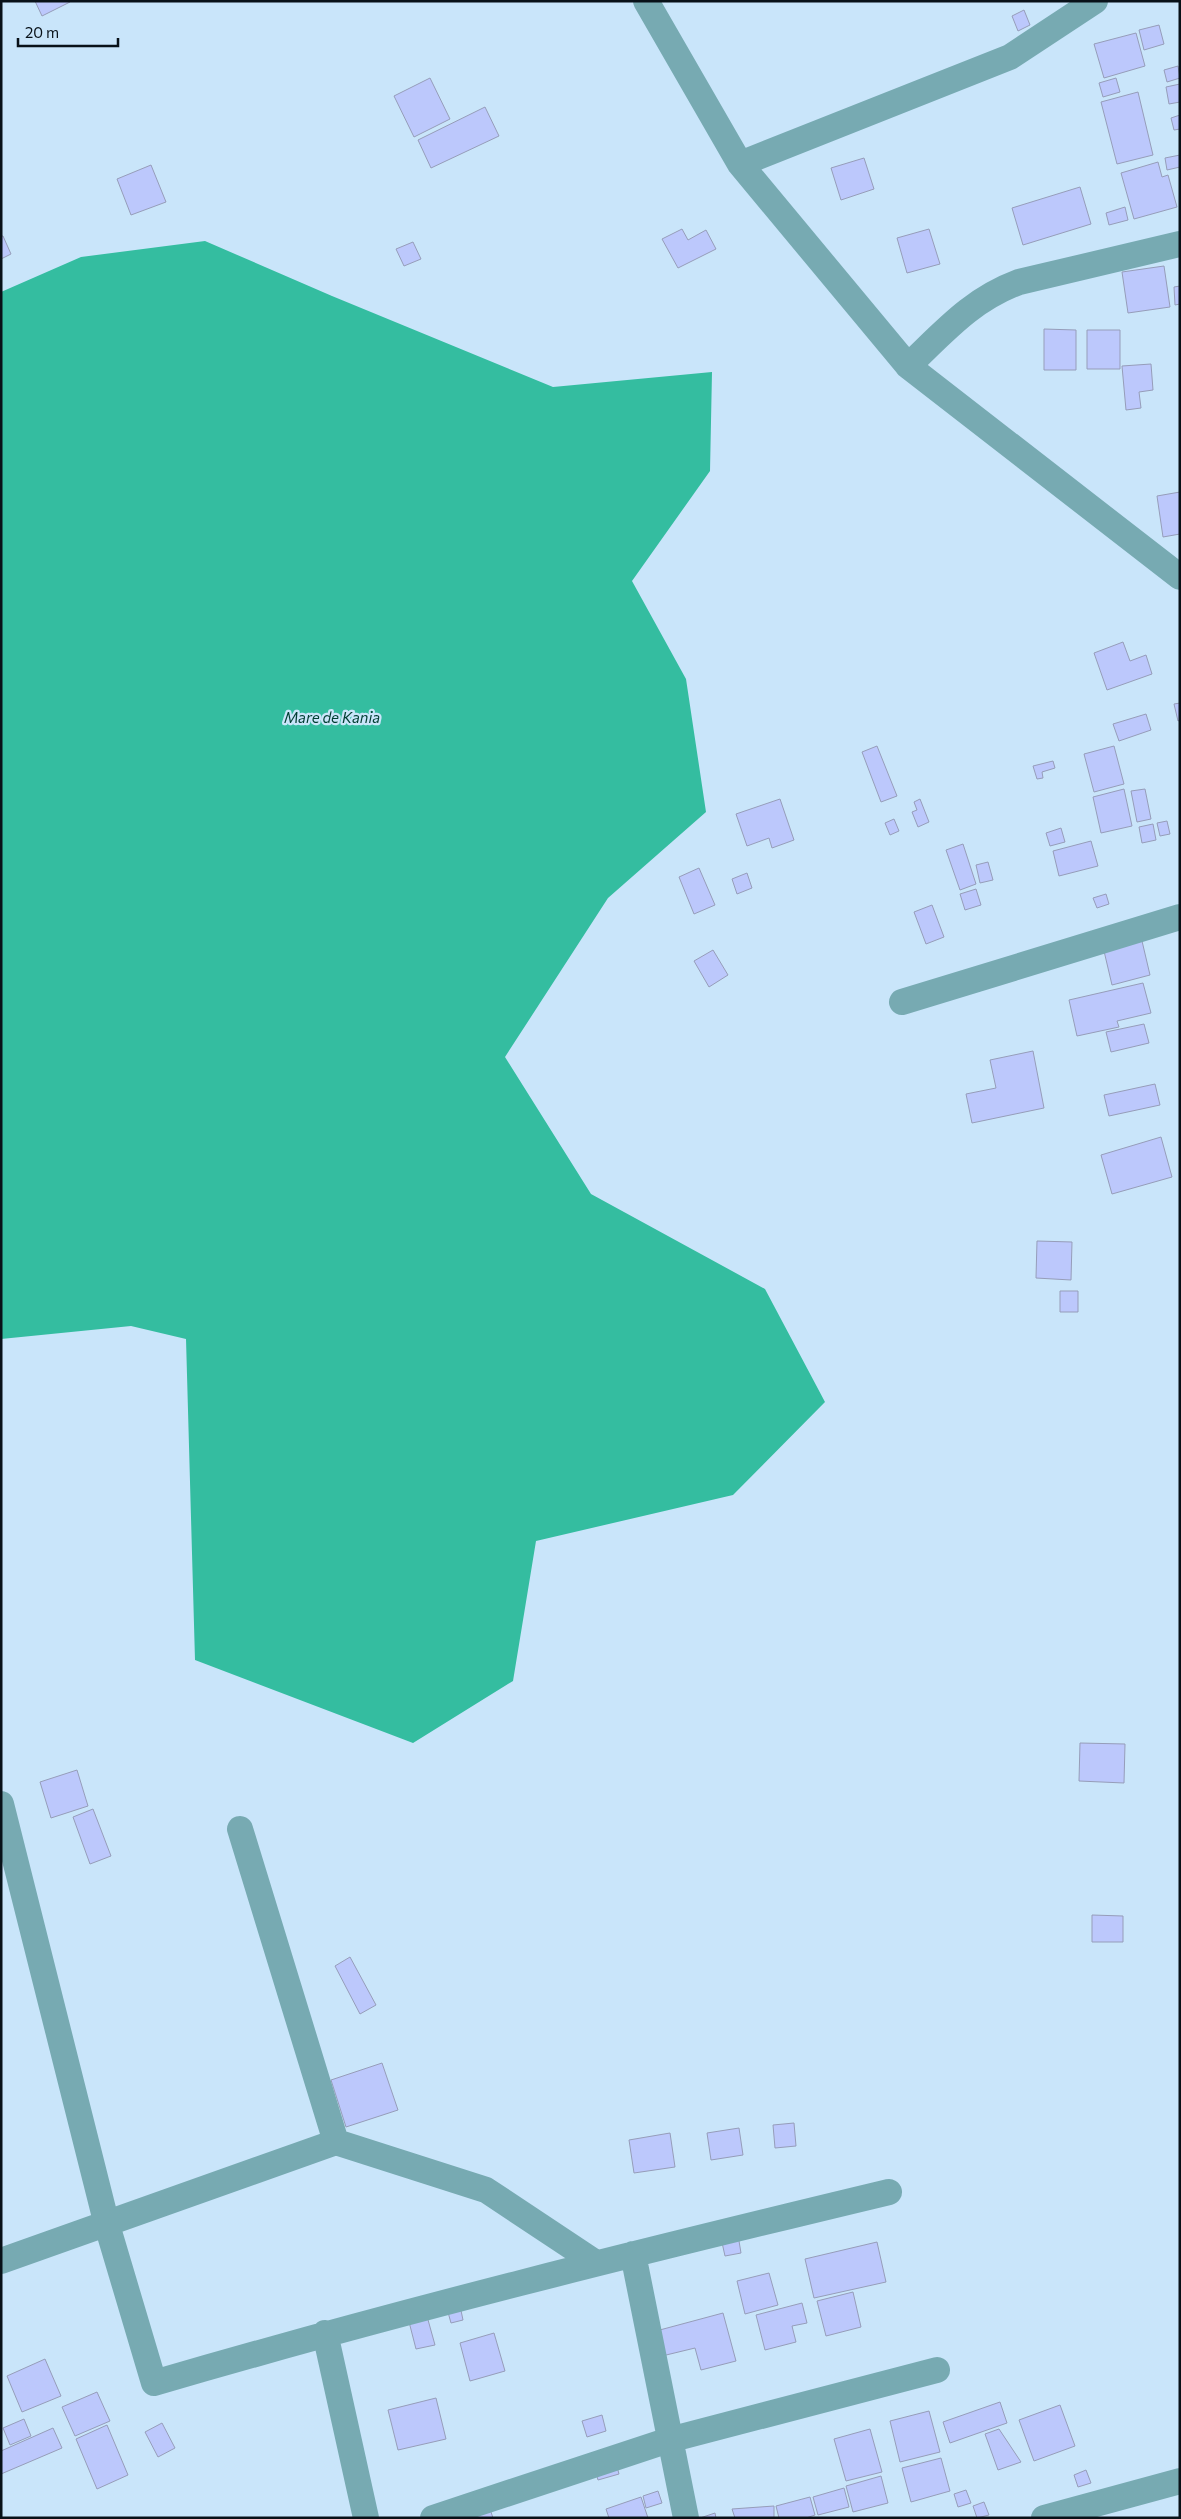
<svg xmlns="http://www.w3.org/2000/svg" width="1181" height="2519" font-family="Commissioner,sans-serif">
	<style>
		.water { fill: #34bda0 }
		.building { fill: #bcc8fc; stroke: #969db9 }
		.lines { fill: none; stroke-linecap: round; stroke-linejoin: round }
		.street { stroke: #77aab2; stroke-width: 26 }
		.labels { text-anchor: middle; stroke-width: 4.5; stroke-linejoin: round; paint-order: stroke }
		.water-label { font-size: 15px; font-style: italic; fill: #013e32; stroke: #c9e5fa }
	</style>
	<rect width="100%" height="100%" fill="#c9e5fa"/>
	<path class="water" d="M 205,241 L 332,296 L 553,387 L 712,372 L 710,471 L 632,581 L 686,679 L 706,812 L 608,898 L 505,1057 L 591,1194 L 765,1289 L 825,1402 L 733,1495 L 536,1541 L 513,1681 L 413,1743 L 195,1660 L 186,1339 L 131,1326 L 1,1339 L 1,292 L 81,257 Z"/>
	<path class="building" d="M 35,1 L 69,1 L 70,2 L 42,16 Z
		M 1024,10 L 1030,25 L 1018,31 L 1012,16 Z
		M 1159,25 L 1164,44 L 1144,50 L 1139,30 Z
		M 1136,33 L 1145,66 L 1104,78 L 1094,44 Z
		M 1178,66 L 1180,78 L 1167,82 L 1164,70 Z
		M 430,78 L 450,119 L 414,137 L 394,96 Z
		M 1116,78 L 1120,92 L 1103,97 L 1099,83 Z
		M 1180,84 L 1180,102 L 1169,104 L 1166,87 Z
		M 1138,92 L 1153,155 L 1117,164 L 1101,102 Z
		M 485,107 L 499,136 L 431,168 L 418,140 Z
		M 1180,115 L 1180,129 L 1174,130 L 1171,118 Z
		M 1180,155 L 1180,167 L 1167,170 L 1165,158 Z
		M 864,158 L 874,189 L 841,200 L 831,168 Z
		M 1158,162 L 1162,177 L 1168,175 L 1177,207 L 1134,219 L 1121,173 Z
		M 151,165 L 166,202 L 131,215 L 117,179 Z
		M 1080,187 L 1091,224 L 1023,245 L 1012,208 Z
		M 1125,207 L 1128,220 L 1109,225 L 1106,213 Z
		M 682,229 L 688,240 L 706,230 L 716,249 L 678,268 L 662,239 Z
		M 929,229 L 940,264 L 907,273 L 897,238 Z
		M 1,236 L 3,236 L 11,254 L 1,259 Z
		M 413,242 L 421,259 L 404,266 L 396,249 Z
		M 1164,266 L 1170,307 L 1128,313 L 1122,272 Z
		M 1180,286 L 1180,304 L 1175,305 L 1174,287 Z
		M 1044,329 L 1076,330 L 1076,370 L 1044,370 Z
		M 1087,330 L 1120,330 L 1120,369 L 1087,369 Z
		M 1151,364 L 1153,390 L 1139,392 L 1141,408 L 1126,410 L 1122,366 Z
		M 1180,492 L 1180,534 L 1163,537 L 1157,496 Z
		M 1123,642 L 1130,661 L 1146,655 L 1152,674 L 1107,690 L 1094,653 Z
		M 1180,703 L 1180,720 L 1178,721 L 1174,704 Z
		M 1146,714 L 1151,730 L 1119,741 L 1113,724 Z
		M 877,746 L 897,796 L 881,802 L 862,752 Z
		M 1114,746 L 1124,784 L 1094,792 L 1084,754 Z
		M 1053,761 L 1055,768 L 1042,772 L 1043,778 L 1037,779 L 1033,766 Z
		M 1124,789 L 1132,826 L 1101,833 L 1093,797 Z
		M 1145,789 L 1151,819 L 1137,822 L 1131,791 Z
		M 780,799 L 794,840 L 772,848 L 769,838 L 747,846 L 736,814 Z
		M 920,799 L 929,822 L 918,827 L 912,812 L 917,810 L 914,802 Z
		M 894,819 L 899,831 L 890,835 L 885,823 Z
		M 1167,821 L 1170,834 L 1160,836 L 1157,823 Z
		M 1153,824 L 1156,840 L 1142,843 L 1139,827 Z
		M 1061,828 L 1065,842 L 1050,846 L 1046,833 Z
		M 1091,841 L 1098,866 L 1059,876 L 1053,851 Z
		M 963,844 L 976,884 L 960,890 L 946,850 Z
		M 988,862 L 993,880 L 980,883 L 976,865 Z
		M 699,868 L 715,905 L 694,914 L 679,877 Z
		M 747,873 L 752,888 L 737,894 L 732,879 Z
		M 976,889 L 981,905 L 965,910 L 960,894 Z
		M 1106,894 L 1109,904 L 1097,908 L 1093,898 Z
		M 932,905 L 944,937 L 926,944 L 914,912 Z
		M 1142,941 L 1150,975 L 1112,985 L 1104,951 Z
		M 713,950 L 728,975 L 709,987 L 694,961 Z
		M 1143,983 L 1151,1013 L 1117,1021 L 1119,1027 L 1077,1036 L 1069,1000 Z
		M 1144,1024 L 1149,1043 L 1111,1052 L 1106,1032 Z
		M 1033,1051 L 1044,1108 L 972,1123 L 966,1094 L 996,1088 L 990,1060 Z
		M 1155,1084 L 1160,1105 L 1109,1116 L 1104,1095 Z
		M 1161,1137 L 1172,1177 L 1112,1194 L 1101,1155 Z
		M 1037,1241 L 1072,1242 L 1071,1280 L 1036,1278 Z
		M 1060,1291 L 1078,1291 L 1078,1312 L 1060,1312 Z
		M 1080,1743 L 1125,1744 L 1124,1783 L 1079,1781 Z
		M 77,1770 L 88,1806 L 51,1818 L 40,1782 Z
		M 93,1809 L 111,1856 L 90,1864 L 73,1817 Z
		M 1092,1915 L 1123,1916 L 1123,1942 L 1092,1942 Z
		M 350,1957 L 376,2005 L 360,2014 L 335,1966 Z
		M 382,2063 L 398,2110 L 346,2127 L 331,2080 Z
		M 794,2123 L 796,2146 L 775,2148 L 773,2125 Z
		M 739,2128 L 743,2155 L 711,2160 L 707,2133 Z
		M 670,2133 L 675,2167 L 634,2173 L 629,2140 Z
		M 738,2235 L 741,2253 L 725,2256 L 721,2238 Z
		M 877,2242 L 886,2282 L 814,2298 L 805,2259 Z
		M 769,2273 L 778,2305 L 745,2314 L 737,2281 Z
		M 853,2292 L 861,2327 L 826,2336 L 817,2301 Z
		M 459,2301 L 463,2320 L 451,2323 L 446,2305 Z
		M 802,2303 L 807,2323 L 792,2326 L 796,2342 L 765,2350 L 756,2315 Z
		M 425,2309 L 435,2345 L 416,2349 L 407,2314 Z
		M 723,2313 L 736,2361 L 701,2370 L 695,2348 L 662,2356 L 656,2331 Z
		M 494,2333 L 505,2371 L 470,2381 L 460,2343 Z
		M 45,2359 L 61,2396 L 22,2412 L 7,2376 Z
		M 97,2392 L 110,2421 L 75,2436 L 62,2407 Z
		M 436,2398 L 446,2439 L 398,2450 L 388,2410 Z
		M 1000,2402 L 1007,2423 L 950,2443 L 943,2422 Z
		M 1060,2405 L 1075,2446 L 1034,2461 L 1019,2420 Z
		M 929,2411 L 940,2452 L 900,2462 L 890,2421 Z
		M 602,2415 L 606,2431 L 587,2437 L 582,2421 Z
		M 24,2419 L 31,2436 L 10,2445 L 3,2428 Z
		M 162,2423 L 175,2448 L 158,2457 L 145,2432 Z
		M 107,2425 L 128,2475 L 97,2489 L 76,2439 Z
		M 53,2428 L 62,2448 L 1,2474 L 1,2451 Z
		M 870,2429 L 882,2472 L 846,2481 L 834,2439 Z
		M 999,2429 L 1021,2462 L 998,2470 L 985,2434 Z
		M 614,2456 L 619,2474 L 598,2480 L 593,2463 Z
		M 941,2458 L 950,2491 L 911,2502 L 902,2468 Z
		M 1086,2470 L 1091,2483 L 1078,2487 L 1074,2475 Z
		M 881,2476 L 888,2503 L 853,2512 L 846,2486 Z
		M 844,2488 L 849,2507 L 818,2515 L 813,2497 Z
		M 966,2490 L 971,2503 L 958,2507 L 954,2494 Z
		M 658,2491 L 662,2503 L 646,2508 L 643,2496 Z
		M 641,2497 L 648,2518 L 609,2518 L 606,2509 Z
		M 810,2497 L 815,2515 L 806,2518 L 779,2518 L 776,2506 Z
		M 984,2502 L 989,2515 L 977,2518 L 973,2506 Z
		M 774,2506 L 774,2518 L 735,2518 L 732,2509 Z
		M 490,2509 L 493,2518 L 472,2518 Z
		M 715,2513 L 716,2518 L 700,2518 Z"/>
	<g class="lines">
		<path class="street" d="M 646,1 L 740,164 L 908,366 C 945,331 971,300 1019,282 L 1180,244
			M 740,164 L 1010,57 L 1095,1
			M 908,366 L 1180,577
			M 902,1002 L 1180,917
			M 1,1804 L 107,2225 L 154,2383 C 397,2312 643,2251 889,2192
			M 240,1829 L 336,2142 L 486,2190 L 596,2263
			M 633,2254 L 686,2518
			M 1,2261 L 336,2142
			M 325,2333 L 366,2518
			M 433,2518 L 669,2440 L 937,2370
			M 1044,2518 L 1180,2481"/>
	</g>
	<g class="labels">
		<g class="water-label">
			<text x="332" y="723">Mare de Kania</text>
		</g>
	</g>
	<rect width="1181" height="2519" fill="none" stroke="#081118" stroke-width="5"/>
	<path d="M18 38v8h100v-8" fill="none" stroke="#081118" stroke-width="2.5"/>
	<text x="25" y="38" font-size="15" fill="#081118" stroke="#c9e5fa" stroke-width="4" paint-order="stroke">20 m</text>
</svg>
